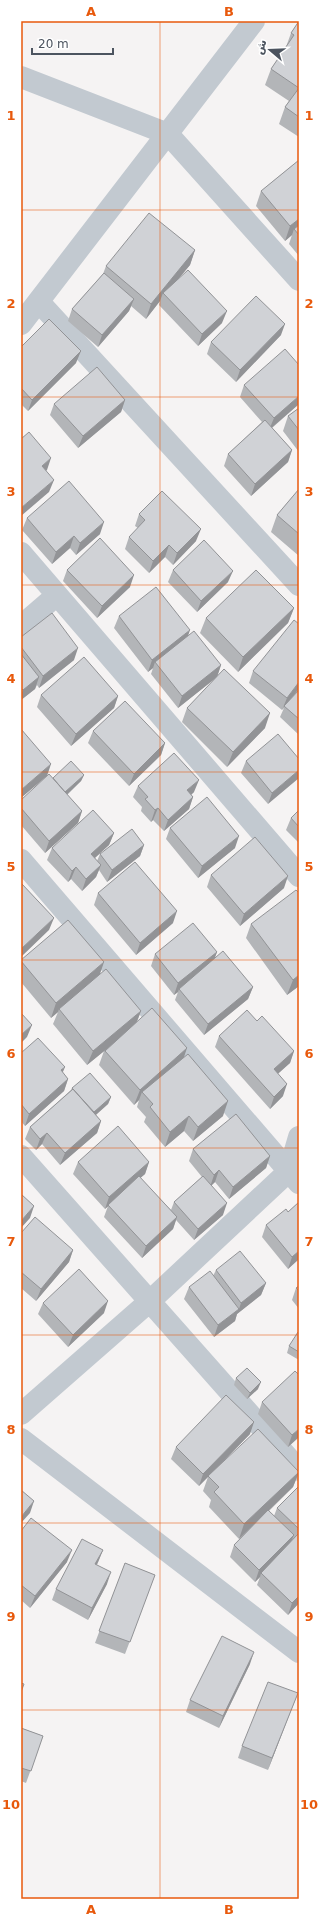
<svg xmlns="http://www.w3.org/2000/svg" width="320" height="1920" font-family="'DejaVu Sans','Noto Sans Arabic',sans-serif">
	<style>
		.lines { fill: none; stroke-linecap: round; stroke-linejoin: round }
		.street { stroke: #c2c9d0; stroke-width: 22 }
		.wall { fill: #b3b5b8 }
		.shaded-wall { fill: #929396 }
		.building { fill: #d0d2d6; stroke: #929396 }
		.grid { fill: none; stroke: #e8590c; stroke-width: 1; stroke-opacity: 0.55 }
		.neatline { fill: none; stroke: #e8590c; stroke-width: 1.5 }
		.grid-label { font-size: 13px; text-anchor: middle; font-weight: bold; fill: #e8590c }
	</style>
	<rect width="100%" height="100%" fill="#f5f3f3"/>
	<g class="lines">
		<path class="street" d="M 21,77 L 168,134 L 299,280
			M 39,302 L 299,585
			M 21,324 L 254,21
			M 21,553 L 299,876
			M 21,626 L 57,595
			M 21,860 L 299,1183
			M 21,1156 L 299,1470
			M 21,1414 L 150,1301 L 289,1171 L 299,1137
			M 21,1439 L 299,1652"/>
	</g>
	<path class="wall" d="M 299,21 L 299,137 L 279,124 L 285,107 L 289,101 L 265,85 L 271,69 L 286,47 L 291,33 Z
		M 299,160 L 299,256 L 289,244 L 292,235 L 285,241 L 256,206 L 261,191 Z
		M 195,250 L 190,265 L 179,278 L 222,323 L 198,346 L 159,305 L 160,301 L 146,319 L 131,306 L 129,311 L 98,347 L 68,321 L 72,309 L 103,274 L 106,266 Z
		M 281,335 L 236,382 L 207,354 L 211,342 Z
		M 21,347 L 76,363 L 28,411 L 21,404 Z
		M 244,385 L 299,404 L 272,428 L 292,450 L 288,462 L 251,496 L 224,466 L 228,454 L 262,422 L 240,397 Z
		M 125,400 L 121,412 L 78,448 L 50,415 L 54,404 Z
		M 299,408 L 299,452 L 283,431 L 288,416 Z
		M 299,489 L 299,556 L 271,532 L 277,515 Z
		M 139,514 L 196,541 L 173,565 L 165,557 L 149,573 L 125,549 L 129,537 L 138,528 L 135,526 Z
		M 27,518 L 100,534 L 76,555 L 70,548 L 52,564 L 22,530 Z
		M 67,570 L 130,587 L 97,618 L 63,581 Z
		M 173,570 L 228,582 L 197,612 L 168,582 Z
		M 294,608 L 288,623 L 238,672 L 200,633 L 206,618 Z
		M 119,616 L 188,636 L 221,665 L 217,677 L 178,708 L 151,674 L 153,668 L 148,672 L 114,628 Z
		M 21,637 L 74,660 L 39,688 L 37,685 L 35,689 L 21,700 Z
		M 253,671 L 294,695 L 299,690 L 299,735 L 280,717 L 284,708 L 282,710 L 249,683 Z
		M 41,695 L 118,696 L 114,708 L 71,746 L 37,707 Z
		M 187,708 L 265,728 L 227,767 L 182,722 Z
		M 93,731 L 165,743 L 161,755 L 129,786 L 88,743 Z
		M 299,759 L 268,804 L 241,773 L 246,761 Z
		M 84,775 L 81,781 L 67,795 L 82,811 L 78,823 L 45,853 L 21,825 L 21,800 L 53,778 Z
		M 138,786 L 194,792 L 191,795 L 193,797 L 189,809 L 164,831 L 153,820 L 151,822 L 141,811 L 142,807 L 133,797 Z
		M 299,810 L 299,843 L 286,830 L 291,818 Z
		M 170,828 L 235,848 L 198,878 L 166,839 Z
		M 114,833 L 109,845 L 95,858 L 97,861 L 100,854 L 144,845 L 140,856 L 107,882 L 99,870 L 96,877 L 82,891 L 71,879 L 68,882 L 47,860 L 52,848 Z
		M 211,875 L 284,888 L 240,926 L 207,887 Z
		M 98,893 L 173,923 L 136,955 L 94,905 Z
		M 299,893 L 299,986 L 287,995 L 246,938 L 251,924 Z
		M 217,952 L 214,959 L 253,987 L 248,999 L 204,1035 L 175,1000 L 178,992 L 174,995 L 151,966 L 155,954 Z
		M 21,960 L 99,975 L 141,1011 L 137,1022 L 184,1057 L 223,1116 L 193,1141 L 184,1131 L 165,1147 L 144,1122 L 146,1117 L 137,1107 L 139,1100 L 134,1105 L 99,1065 L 104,1051 L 87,1065 L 53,1024 L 58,1012 L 51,1018 L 21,982 Z
		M 257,1021 L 294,1051 L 290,1063 L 278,1073 L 283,1096 L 270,1109 L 215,1047 L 219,1036 Z
		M 21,1053 L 63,1073 L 68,1079 L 64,1091 L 25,1126 L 21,1121 Z
		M 72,1088 L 111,1097 L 108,1104 L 96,1115 L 101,1121 L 97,1133 L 60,1165 L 42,1144 L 36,1150 L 25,1139 L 30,1127 L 71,1090 Z
		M 193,1149 L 270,1156 L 266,1168 L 229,1199 L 215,1182 L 211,1185 L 223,1215 L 194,1240 L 176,1220 L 173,1229 L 142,1258 L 104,1217 L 108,1206 L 105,1209 L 73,1174 L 78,1162 L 149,1162 L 145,1174 L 140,1178 L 171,1210 L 174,1202 L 202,1177 L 189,1161 Z
		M 299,1202 L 299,1259 L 288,1269 L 262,1237 L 266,1225 L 288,1212 Z
		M 21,1233 L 73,1250 L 69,1262 L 36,1301 L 21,1288 Z
		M 216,1270 L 266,1283 L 261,1295 L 237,1314 L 235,1321 L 214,1337 L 184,1299 L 189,1287 L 213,1276 Z
		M 299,1286 L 299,1309 L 292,1300 L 296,1288 Z
		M 43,1303 L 104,1313 L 68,1347 L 38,1314 Z
		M 299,1332 L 299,1360 L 287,1353 L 289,1346 Z
		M 236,1378 L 258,1389 L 247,1399 L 234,1385 Z
		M 262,1402 L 299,1437 L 288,1447 L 258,1414 Z
		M 250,1434 L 212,1473 L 299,1472 L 293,1487 L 269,1511 L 274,1516 L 277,1508 L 299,1486 L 299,1603 L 288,1615 L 257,1585 L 260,1577 L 255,1582 L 230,1557 L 234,1545 L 255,1523 L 239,1539 L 209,1507 L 211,1500 L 203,1491 L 208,1477 L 199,1486 L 171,1459 L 176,1447 Z
		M 21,1531 L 67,1562 L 30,1608 L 21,1600 Z
		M 103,1550 L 97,1565 L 107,1584 L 88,1620 L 52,1600 L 56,1589 Z
		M 125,1563 L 155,1575 L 125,1654 L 95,1643 Z
		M 250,1664 L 219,1728 L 186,1712 L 190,1700 Z
		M 298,1693 L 268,1770 L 238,1758 L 242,1746 Z
		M 21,1728 L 43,1736 L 26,1783 L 21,1781 Z"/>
	<path class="shaded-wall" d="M 299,219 L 299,229 L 294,229 L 292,235 L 285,241 L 290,226 Z
		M 195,250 L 190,265 L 165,295 L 163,293 L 160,301 L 146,319 L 151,304 Z
		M 134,299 L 129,311 L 98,347 L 102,335 Z
		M 227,311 L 222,323 L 198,346 L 202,334 Z
		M 285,324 L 281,335 L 236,382 L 240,370 Z
		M 81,351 L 76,363 L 28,411 L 32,400 Z
		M 299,396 L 299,404 L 269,430 L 274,418 Z
		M 125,400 L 121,412 L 78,448 L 83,436 Z
		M 292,450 L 288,462 L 251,496 L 255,484 Z
		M 51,458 L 47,470 L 38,478 L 42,466 Z
		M 54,480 L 49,492 L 21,516 L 21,508 Z
		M 104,522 L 100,534 L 76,555 L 80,543 Z
		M 201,529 L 196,541 L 173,565 L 177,553 Z
		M 74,536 L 70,548 L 52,564 L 56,552 Z
		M 169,545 L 165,557 L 149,573 L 153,561 Z
		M 233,571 L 228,582 L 197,612 L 201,601 Z
		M 134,575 L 130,587 L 97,618 L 102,606 Z
		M 294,608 L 288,623 L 238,672 L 243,657 Z
		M 190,630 L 186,642 L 155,662 L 153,668 L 148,672 L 152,660 Z
		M 78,648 L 74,660 L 39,688 L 43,676 Z
		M 221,665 L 217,677 L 178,708 L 182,696 Z
		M 39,677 L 35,689 L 21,700 L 21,695 L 23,690 Z
		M 299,682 L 299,689 L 285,706 L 284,706 L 282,710 L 287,698 Z
		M 118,696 L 114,708 L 71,746 L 76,734 Z
		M 270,713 L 265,728 L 227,767 L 233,752 Z
		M 165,743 L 161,755 L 129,786 L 134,774 Z
		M 51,764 L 47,776 L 21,798 L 21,790 Z
		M 299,770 L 299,778 L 268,804 L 272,793 Z
		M 84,775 L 81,781 L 60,801 L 63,794 Z
		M 199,780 L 194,792 L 183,802 L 187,790 Z
		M 193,797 L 189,809 L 164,831 L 168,820 Z
		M 158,808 L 153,820 L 151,822 L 155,810 Z
		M 82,811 L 78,823 L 45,853 L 49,841 Z
		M 114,833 L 109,845 L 86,866 L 91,854 Z
		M 239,836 L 235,848 L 198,878 L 202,866 Z
		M 144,845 L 140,856 L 107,882 L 112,870 Z
		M 101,865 L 96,877 L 82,891 L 86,879 Z
		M 76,867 L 71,879 L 68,882 L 72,871 Z
		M 288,876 L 284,888 L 240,926 L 244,914 Z
		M 177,911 L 173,923 L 136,955 L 140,943 Z
		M 54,918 L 49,930 L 21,957 L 21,949 Z
		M 217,952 L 213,963 L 179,989 L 178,992 L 174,995 L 178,983 Z
		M 104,962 L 99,977 L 59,1009 L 58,1012 L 51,1018 L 56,1003 Z
		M 299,975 L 299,986 L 287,995 L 293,980 Z
		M 253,987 L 248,999 L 204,1035 L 208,1024 Z
		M 141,1011 L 135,1026 L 87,1065 L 93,1051 Z
		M 32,1025 L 27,1037 L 21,1043 L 21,1035 Z
		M 187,1048 L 182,1063 L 142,1092 L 139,1100 L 134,1105 L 140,1090 Z
		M 294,1051 L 290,1063 L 270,1081 L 274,1069 Z
		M 65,1067 L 60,1079 L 61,1070 Z
		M 68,1079 L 64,1091 L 25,1126 L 29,1114 Z
		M 287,1084 L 283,1096 L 270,1109 L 274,1097 Z
		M 111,1097 L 108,1104 L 91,1119 L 94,1112 Z
		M 228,1101 L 223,1116 L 193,1141 L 198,1127 Z
		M 189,1116 L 184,1131 L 165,1147 L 170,1132 Z
		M 101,1121 L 97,1133 L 60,1165 L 65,1153 Z
		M 47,1133 L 42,1144 L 36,1150 L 40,1139 Z
		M 270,1156 L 266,1168 L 229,1199 L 233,1187 Z
		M 149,1162 L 145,1174 L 105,1209 L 109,1197 Z
		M 219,1170 L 215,1182 L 210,1187 L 214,1175 Z
		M 227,1203 L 223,1215 L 194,1240 L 198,1229 Z
		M 34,1206 L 30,1218 L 21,1228 L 21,1221 Z
		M 177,1217 L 173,1229 L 142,1258 L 146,1246 Z
		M 73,1250 L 69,1262 L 36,1301 L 41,1289 Z
		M 299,1251 L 299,1259 L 288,1269 L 292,1257 Z
		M 266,1283 L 261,1295 L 237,1314 L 235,1321 L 214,1337 L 218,1325 L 239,1309 L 241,1303 Z
		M 108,1301 L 104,1313 L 68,1347 L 73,1335 Z
		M 261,1382 L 258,1389 L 247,1399 L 250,1393 Z
		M 254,1422 L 250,1434 L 199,1486 L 203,1474 Z
		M 299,1429 L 299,1437 L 288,1447 L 292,1435 Z
		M 299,1472 L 293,1487 L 239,1539 L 244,1524 Z
		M 34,1501 L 30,1513 L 21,1523 L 21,1517 Z
		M 294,1535 L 289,1546 L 261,1573 L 260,1577 L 255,1582 L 259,1570 Z
		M 72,1550 L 67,1562 L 30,1608 L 35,1596 Z
		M 103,1550 L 98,1562 L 91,1575 L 95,1564 Z
		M 111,1572 L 107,1584 L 88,1620 L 92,1608 Z
		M 299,1596 L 299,1603 L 288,1615 L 292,1603 Z
		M 254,1652 L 250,1664 L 219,1728 L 223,1716 Z
		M 298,1693 L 293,1705 L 268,1770 L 272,1758 Z"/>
	<path class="building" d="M 299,21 L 299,117 L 285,107 L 299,88 L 271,69 L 294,35 L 291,33 Z
		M 299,160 L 299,219 L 290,226 L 261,191 Z
		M 149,213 L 195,250 L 151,304 L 106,266 Z
		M 299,225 L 299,235 L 294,229 Z
		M 188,270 L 227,311 L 202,334 L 163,293 Z
		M 104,273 L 134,299 L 102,335 L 72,309 Z
		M 256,296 L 285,324 L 240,370 L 211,342 Z
		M 49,319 L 81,351 L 32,400 L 21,388 L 21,347 Z
		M 285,349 L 299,365 L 299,396 L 274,418 L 244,385 Z
		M 97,367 L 125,400 L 83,436 L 54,404 Z
		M 299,408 L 299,430 L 288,416 Z
		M 265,420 L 292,450 L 255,484 L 228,454 Z
		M 29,432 L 51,458 L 42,466 L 54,480 L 21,508 L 21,439 Z
		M 69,481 L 104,522 L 80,543 L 74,536 L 56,552 L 27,518 Z
		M 299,489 L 299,534 L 277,515 Z
		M 162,491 L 201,529 L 177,553 L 169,545 L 153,561 L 129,537 L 145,520 L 139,514 Z
		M 100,538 L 134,575 L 102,606 L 67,570 Z
		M 204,540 L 233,571 L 201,601 L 173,570 Z
		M 256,570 L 294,608 L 243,657 L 206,618 Z
		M 156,587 L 190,630 L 152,660 L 119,616 Z
		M 52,613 L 78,648 L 43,676 L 21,647 L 21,637 Z
		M 294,620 L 299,624 L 299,682 L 287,698 L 253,671 Z
		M 194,631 L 221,665 L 182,696 L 155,662 Z
		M 21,654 L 39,677 L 23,690 L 21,688 Z
		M 84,657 L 118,696 L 76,734 L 41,695 Z
		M 224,669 L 270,713 L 233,752 L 187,708 Z
		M 299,690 L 299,719 L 284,706 Z
		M 125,701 L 165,743 L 134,774 L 93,731 Z
		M 21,729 L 51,764 L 21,790 Z
		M 278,734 L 299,759 L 299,770 L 272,793 L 246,761 Z
		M 174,753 L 199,780 L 187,790 L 193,797 L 168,820 L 158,808 L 155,810 L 145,799 L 148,797 L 138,786 Z
		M 71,761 L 84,775 L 65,792 L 53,778 Z
		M 49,774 L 82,811 L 49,841 L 21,808 L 21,800 Z
		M 207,797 L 239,836 L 202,866 L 170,828 Z
		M 93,810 L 114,833 L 91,854 L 101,865 L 86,879 L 76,867 L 72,871 L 52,848 Z
		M 299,810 L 299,827 L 291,818 Z
		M 132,829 L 144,845 L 112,870 L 100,854 Z
		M 255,837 L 288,876 L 244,914 L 211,875 Z
		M 135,862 L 177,911 L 140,943 L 98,893 Z
		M 22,884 L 54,918 L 21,949 L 21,885 Z
		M 296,890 L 299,893 L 299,975 L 293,980 L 251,924 Z
		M 68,920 L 104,962 L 56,1003 L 21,961 L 21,960 Z
		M 193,923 L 217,952 L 178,983 L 155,954 Z
		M 223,951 L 253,987 L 208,1024 L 179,989 Z
		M 106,969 L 141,1011 L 93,1051 L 59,1009 Z
		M 152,1008 L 187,1048 L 140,1090 L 105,1051 Z
		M 247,1010 L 257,1021 L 262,1016 L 294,1051 L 274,1069 L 287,1084 L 274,1097 L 219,1036 Z
		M 21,1013 L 32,1025 L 21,1035 Z
		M 38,1038 L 65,1067 L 61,1070 L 68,1079 L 29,1114 L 21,1104 L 21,1053 Z
		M 188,1054 L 228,1101 L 198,1127 L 189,1116 L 170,1132 L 150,1107 L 153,1104 L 142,1092 Z
		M 90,1073 L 111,1097 L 94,1112 L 72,1088 Z
		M 73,1089 L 101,1121 L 65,1153 L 47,1133 L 40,1139 L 30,1127 Z
		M 236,1114 L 270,1156 L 233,1187 L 219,1170 L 214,1175 L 193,1149 Z
		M 118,1126 L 149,1162 L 109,1197 L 78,1162 Z
		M 139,1176 L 177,1217 L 146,1246 L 108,1205 Z
		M 203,1176 L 227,1203 L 198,1229 L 174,1202 Z
		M 21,1194 L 34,1206 L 21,1221 Z
		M 299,1202 L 299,1251 L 292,1257 L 266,1225 L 286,1209 L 288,1212 Z
		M 35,1217 L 73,1250 L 41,1289 L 21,1272 L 21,1233 Z
		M 240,1251 L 266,1283 L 241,1303 L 216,1270 Z
		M 79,1269 L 108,1301 L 73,1335 L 43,1303 Z
		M 210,1271 L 239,1309 L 218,1325 L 189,1287 Z
		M 299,1286 L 299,1291 L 296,1288 Z
		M 298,1332 L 299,1332 L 299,1352 L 289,1346 Z
		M 247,1368 L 261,1382 L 250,1393 L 236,1378 Z
		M 295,1371 L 299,1375 L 299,1429 L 292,1435 L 262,1402 Z
		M 226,1395 L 254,1422 L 203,1474 L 176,1447 Z
		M 258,1429 L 299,1472 L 244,1524 L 214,1492 L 219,1487 L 208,1476 Z
		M 299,1486 L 299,1529 L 277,1508 Z
		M 21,1490 L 34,1501 L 21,1517 Z
		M 268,1510 L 294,1535 L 259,1570 L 234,1545 Z
		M 31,1518 L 72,1550 L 35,1596 L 21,1585 L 21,1531 Z
		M 298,1534 L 299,1536 L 299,1596 L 292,1603 L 261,1573 Z
		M 82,1539 L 103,1550 L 95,1564 L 111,1572 L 92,1608 L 56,1589 Z
		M 125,1563 L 155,1575 L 130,1642 L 99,1631 Z
		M 222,1636 L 254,1652 L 223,1716 L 190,1700 Z
		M 268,1682 L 298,1693 L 272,1758 L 242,1746 Z
		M 21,1683 L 24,1684 L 21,1692 Z
		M 21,1728 L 43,1736 L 31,1771 L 21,1768 Z"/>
	<path class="grid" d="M 160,21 L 160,1899M 21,210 L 299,210M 21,397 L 299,397M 21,585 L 299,585M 21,772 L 299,772M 21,960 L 299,960M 21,1148 L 299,1148M 21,1335 L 299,1335M 21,1523 L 299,1523M 21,1710 L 299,1710"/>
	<rect width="320" height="1920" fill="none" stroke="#ffffff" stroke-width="44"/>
	<g transform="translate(270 50) rotate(289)" stroke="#ffffff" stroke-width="3" paint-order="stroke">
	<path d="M0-3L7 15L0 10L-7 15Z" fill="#4c545f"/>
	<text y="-6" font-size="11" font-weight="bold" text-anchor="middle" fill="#4c545f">ش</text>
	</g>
	<path d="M32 48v6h81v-6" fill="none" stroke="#4c545f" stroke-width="2"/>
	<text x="38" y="48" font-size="12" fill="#4c545f" stroke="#ffffff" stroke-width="3" paint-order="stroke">20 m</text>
	<rect x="22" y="22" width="276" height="1876" class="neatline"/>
	<g class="grid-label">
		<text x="91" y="16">A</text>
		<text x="229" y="16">B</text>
		<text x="11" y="120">1</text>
		<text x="309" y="120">1</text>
		<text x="11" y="308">2</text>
		<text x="309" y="308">2</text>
		<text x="11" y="496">3</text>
		<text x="309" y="496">3</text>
		<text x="11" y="683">4</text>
		<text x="309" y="683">4</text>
		<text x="11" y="871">5</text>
		<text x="309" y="871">5</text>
		<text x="11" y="1058">6</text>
		<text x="309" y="1058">6</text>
		<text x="11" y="1246">7</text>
		<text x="309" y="1246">7</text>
		<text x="11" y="1434">8</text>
		<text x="309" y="1434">8</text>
		<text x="11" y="1621">9</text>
		<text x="309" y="1621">9</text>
		<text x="11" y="1809">10</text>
		<text x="309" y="1809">10</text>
		<text x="91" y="1914">A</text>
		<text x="229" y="1914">B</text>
	</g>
</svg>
